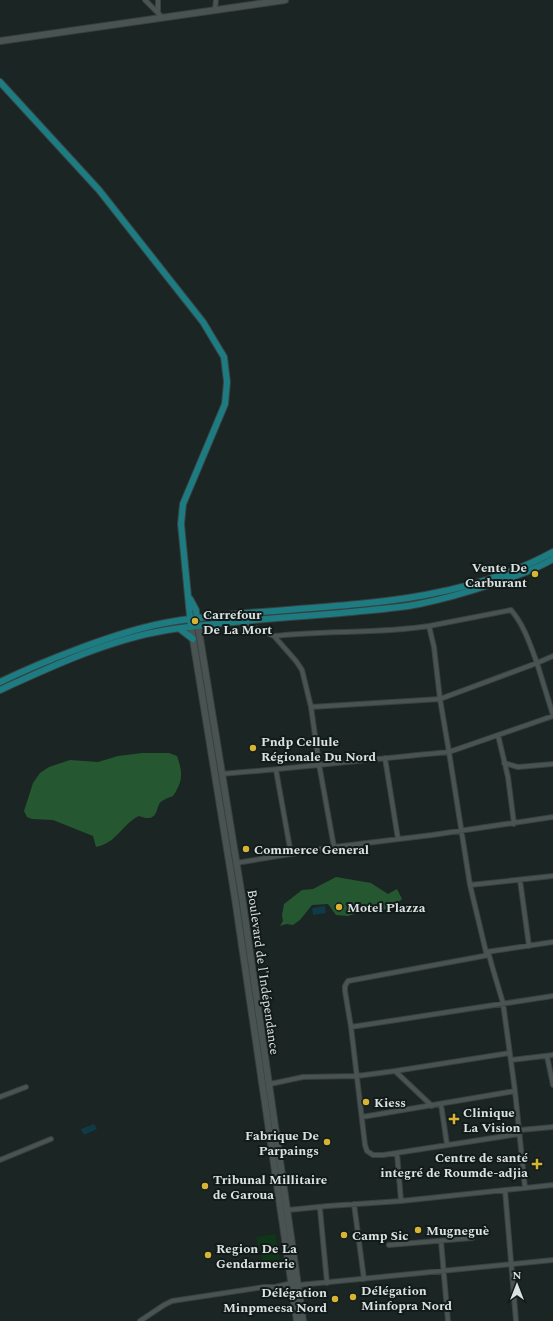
<svg xmlns="http://www.w3.org/2000/svg" width="553" height="1321" font-family="Spectral,serif">
	<style>
		.green { fill: #103619 }
		.forest { fill: #255830 }
		.water { fill: #103a47 }
		.lines { fill: none; stroke-linecap: round; stroke-linejoin: round }
		.street-casing { stroke: #394140; stroke-width: 6 }
		.secondary-casing { stroke: #394140; stroke-width: 8 }
		.primary-casing { stroke: #394140; stroke-width: 8 }
		.street { stroke: #495452; stroke-width: 4 }
		.secondary { stroke: #495452; stroke-width: 6 }
		.primary { stroke: #1d7c82; stroke-width: 6 }
		.poi-dot { fill: #d7b434; stroke: #121b1a; stroke-width: 1.5 }
		.labels { text-anchor: middle; stroke-width: 4; stroke-linejoin: round; paint-order: stroke }
		.poi-label { font-size: 13px; font-weight: bold; fill: #dbe2e1; stroke: #121b1a; text-anchor: start }
		.street-label { font-size: 13px; fill: #dbe2e1; stroke: #121b1a }
	</style>
	<rect width="100%" height="100%" fill="#1b2523"/>
	<path class="green" d="M 275,1234 L 280,1259 L 263,1262 L 256,1237 Z"/>
	<path class="forest" d="M 142,753 L 169,753 L 177,756 C 183,773 183,781 173,796 C 168,798 162,800 159,804 C 159,805 157,810 157,810 C 154,820 147,819 139,816 C 122,824 117,843 96,847 L 93,836 L 53,820 L 32,819 L 27,817 L 24,811 L 33,783 L 40,773 L 49,767 L 70,760 L 98,762 L 118,756 Z
		M 336,877 L 371,883 L 388,894 L 397,889 L 402,899 L 391,909 L 364,911 L 348,916 L 336,915 L 328,904 L 312,905 L 300,920 L 293,925 L 286,924 L 280,926 L 283,921 L 282,915 L 284,904 L 302,890 L 313,889 Z"/>
	<path class="water" d="M 325,906 L 326,913 L 313,915 L 312,908 Z
		M 94,1124 L 97,1129 L 84,1135 L 81,1129 Z"/>
	<g class="lines">
		<defs>
			<path id="street" d="M 145,0 L 162,17
				M 158,0 L 158,11
				M 215,9 L 216,0
				M 241,622 L 274,636 L 296,661 L 302,670 L 311,707
				M 429,626 L 511,610 C 524,625 530,644 537,663 L 553,656
				M 274,636 C 326,630 378,634 429,626 L 434,647 L 440,699 L 537,663 L 553,715
				M 498,735 L 508,777 L 514,824
				M 385,758 L 398,839
				M 504,763 L 518,767 L 553,764
				M 276,770 L 291,854
				M 222,774 C 298,768 373,759 449,752 L 440,699 L 311,707 L 319,764 L 334,847
				M 236,863 L 334,847 L 432,835 L 553,817
				M 520,880 L 529,946
				M 470,885 L 553,876
				M 486,952 L 553,942
				M 351,1027 L 345,991 L 345,986 L 348,981 L 489,955
				M 547,1056 L 553,1085
				M 511,1060 L 553,1055
				M 395,1071 L 432,1106
				M 270,1084 L 303,1077 L 357,1076 L 395,1071 L 510,1053
				M 0,1097 L 26,1087
				M 441,1104 L 447,1145
				M 362,1117 L 515,1091
				M 520,1130 L 553,1127
				M 519,1134 L 383,1155 L 373,1155 L 367,1151 L 365,1145 L 351,1027 L 553,996
				M 397,1153 L 401,1201
				M 0,1160 L 51,1139
				M 525,1188 L 515,1091 L 503,1003 L 492,966 L 489,955 L 486,952 L 470,885 L 449,752 L 553,716
				M 505,1190 L 516,1321
				M 354,1204 L 364,1279
				M 320,1209 L 327,1283
				M 288,1210 L 328,1206 L 401,1201 L 553,1185
				M 441,1241 L 448,1321
				M 389,1245 L 472,1238
				M 299,1285 L 553,1260
				M 140,1321 L 164,1305 L 172,1301 L 264,1287 L 275,1287 L 292,1283"/>
			<path id="secondary" d="M 0,41 L 285,0
				M 198,626 L 242,897 L 303,1321
				M 191,627 L 235,898 L 297,1321"/>
			<path id="primary" d="M 0,82 L 99,190 L 203,322 L 224,357 L 227,382 L 225,404 L 183,504 L 181,524 L 191,627
				M 190,599 L 196,610 L 197,621
				M 180,629 L 193,639
				M 0,682 C 25,670 51,659 78,649 C 110,637 142,626 176,621 C 302,602 438,615 553,552
				M 0,690 C 52,666 111,639 167,630 C 224,621 283,618 341,613 C 367,610 394,609 419,604 C 444,599 468,592 492,584 C 513,577 534,570 553,559"/>
		</defs>
		<use href="#street" class="street-casing"/>
		<use href="#secondary" class="secondary-casing"/>
		<use href="#primary" class="primary-casing"/>
		<use href="#street" class="street"/>
		<use href="#secondary" class="secondary"/>
		<use href="#primary" class="primary"/>
	</g>
	<g class="poi-dot">
		<circle cx="535" cy="574" r="4"/>
		<circle cx="195" cy="621" r="4"/>
		<circle cx="253" cy="748" r="4"/>
		<circle cx="246" cy="849" r="4"/>
		<circle cx="339" cy="907" r="4"/>
		<circle cx="366" cy="1102" r="4"/>
		<path d="M452 1113h4v4h4v4h-4v4h-4v-4h-4v-4h4z"/>
		<circle cx="327" cy="1142" r="4"/>
		<path d="M535 1158h4v4h4v4h-4v4h-4v-4h-4v-4h4z"/>
		<circle cx="205" cy="1186" r="4"/>
		<circle cx="418" cy="1230" r="4"/>
		<circle cx="344" cy="1235" r="4"/>
		<circle cx="208" cy="1255" r="4"/>
		<circle cx="353" cy="1297" r="4"/>
		<circle cx="335" cy="1299" r="4"/>
	</g>
	<g class="labels">
		<g class="poi-label">
			<text x="527" y="572" text-anchor="end">Vente De<tspan x="527" dy="15">Carburant</tspan></text>
			<text x="203" y="619">Carrefour<tspan x="203" dy="15">De La Mort</tspan></text>
			<text x="261" y="746">Pndp Cellule<tspan x="261" dy="15">Régionale Du Nord</tspan></text>
			<text x="254" y="854">Commerce General</text>
			<text x="347" y="912">Motel Plazza</text>
			<text x="374" y="1107">Kiess</text>
			<text x="463" y="1117">Clinique<tspan x="463" dy="15">La Vision</tspan></text>
			<text x="319" y="1140" text-anchor="end">Fabrique De<tspan x="319" dy="15">Parpaings</tspan></text>
			<text x="528" y="1162" text-anchor="end">Centre de santé<tspan x="528" dy="15">integré de Roumde-adjia</tspan></text>
			<text x="213" y="1184">Tribunal Millitaire<tspan x="213" dy="15">de Garoua</tspan></text>
			<text x="426" y="1235">Mugneguè</text>
			<text x="352" y="1240">Camp Sic</text>
			<text x="216" y="1253">Region De La<tspan x="216" dy="15">Gendarmerie</tspan></text>
			<text x="361" y="1295">Délégation<tspan x="361" dy="15">Minfopra Nord</tspan></text>
			<text x="327" y="1297" text-anchor="end">Délégation<tspan x="327" dy="15">Minpmeesa Nord</tspan></text>
		</g>
		<g class="street-label">
			<text transform="translate(264 972) rotate(82)" y="5">Boulevard de l'Indépendance</text>
		</g>
	</g>
	<g transform="translate(517 1285)" stroke="#121b1a" stroke-width="3" paint-order="stroke">
	<path d="M0-3L7 15L0 10L-7 15Z" fill="#dbe2e1"/>
	<text y="-6" font-size="11" font-weight="bold" text-anchor="middle" fill="#dbe2e1">N</text>
	</g>
</svg>
